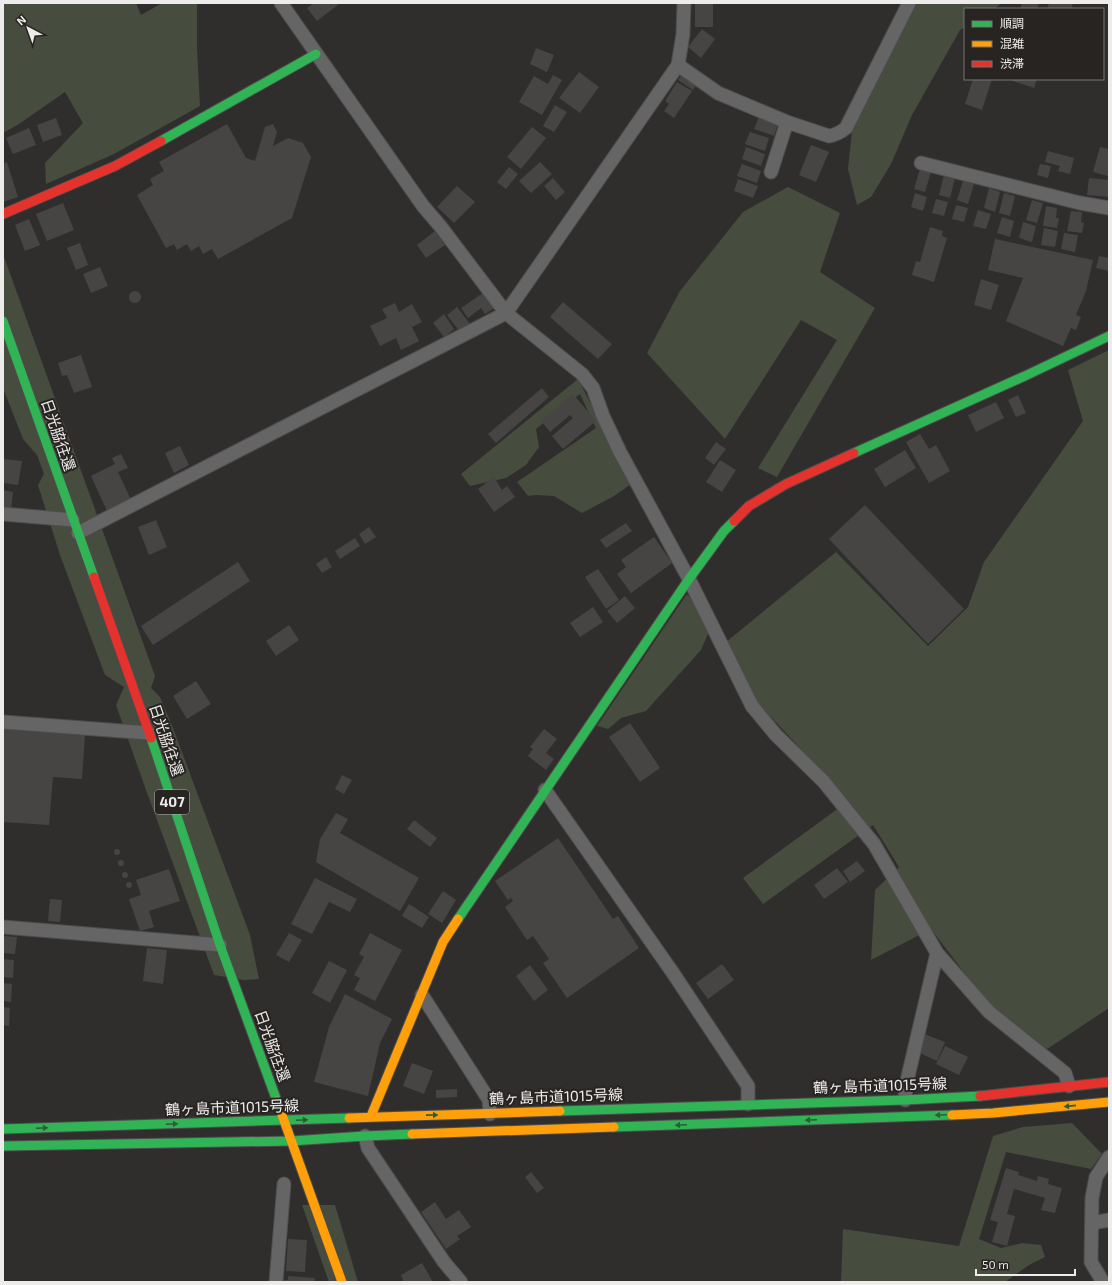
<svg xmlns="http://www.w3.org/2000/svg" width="1112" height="1285" font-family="'Exo 2','Noto Sans JP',sans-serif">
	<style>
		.green { fill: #464c3e }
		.building { fill: #464544 }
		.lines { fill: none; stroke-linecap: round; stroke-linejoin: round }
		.street-casing { stroke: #4e4c4c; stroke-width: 15 }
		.fast-casing { stroke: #4e4c4c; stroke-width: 11 }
		.slow-casing { stroke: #4e4c4c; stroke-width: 11 }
		.jam-casing { stroke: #4e4c4c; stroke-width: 11 }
		.street { stroke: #666565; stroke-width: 13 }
		.fast { stroke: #30b455; stroke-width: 9 }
		.slow { stroke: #ff9f0a; stroke-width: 9 }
		.jam { stroke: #e5322d; stroke-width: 9 }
		.oneway { fill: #2b5e36 }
		.labels { text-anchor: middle; stroke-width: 4; stroke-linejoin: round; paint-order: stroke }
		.shield { fill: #272422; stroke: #b2b0af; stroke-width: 1 }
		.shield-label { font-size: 14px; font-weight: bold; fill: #eeeceb }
		.street-label { font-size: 15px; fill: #eeeceb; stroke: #272422 }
	</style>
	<rect width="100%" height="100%" fill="#302e2d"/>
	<path class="green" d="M 3,3 L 136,3 L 141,15 L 162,3 L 197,3 L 197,49 L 200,106 L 114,154 L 46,184 L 45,163 L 83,123 L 65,92 L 19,124 L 3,133 Z
		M 904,3 L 1002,3 L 994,9 L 965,9 L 965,27 L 960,30 L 912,115 L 891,164 L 871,197 L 857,205 L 848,169 L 852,131 L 849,106 Z
		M 788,187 L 840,213 L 820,272 L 875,308 L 777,477 L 758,468 L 837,340 L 801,320 L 725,439 L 647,353 L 680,291 L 743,212 Z
		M 3,254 L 155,676 L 151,688 L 160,697 L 173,728 L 250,935 L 259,979 L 244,980 L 214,975 L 146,790 L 116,705 L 124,687 L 105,675 L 60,555 L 38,485 L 44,474 L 37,455 L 23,439 L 3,388 Z
		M 1109,350 L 1109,1008 L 1047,1049 L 992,1009 L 931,929 L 871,960 L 875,890 L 899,867 L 873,825 L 763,904 L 743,878 L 840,807 L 813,762 L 759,704 L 743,676 L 726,642 L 836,552 L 928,646 L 968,607 L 984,562 L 1083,421 L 1068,370 Z
		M 578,379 L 606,433 L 634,482 L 614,496 L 582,513 L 554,496 L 537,495 L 528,496 L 517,482 L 596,428 L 580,394 L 536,429 L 539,447 L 526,465 L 506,478 L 470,486 L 461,474 Z
		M 687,594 L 702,611 L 710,629 L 701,650 L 646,711 L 621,718 L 608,729 L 597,726 Z
		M 1072,1123 L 1102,1154 L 1091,1169 L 1006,1152 L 979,1239 L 1001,1248 L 1022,1243 L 1041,1245 L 1045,1257 L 1029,1265 L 1005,1282 L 841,1282 L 843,1229 L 959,1246 L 993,1136 L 1023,1127 Z
		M 302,1205 L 335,1205 L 358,1282 L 329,1282 Z"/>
	<path class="building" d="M 314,3 L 338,3 L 339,4 L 317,21 L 307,8 Z
		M 695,3 L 713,3 L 713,27 L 695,27 Z
		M 1022,3 L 1039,3 L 1037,9 L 1020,9 Z
		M 1049,3 L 1073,3 L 1071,9 L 1047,9 Z
		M 702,29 L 715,39 L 701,58 L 688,47 Z
		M 536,48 L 554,55 L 547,72 L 530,64 Z
		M 579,72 L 599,87 L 580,113 L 559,98 Z
		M 682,74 L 697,84 L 693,90 L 678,80 Z
		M 553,75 L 562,80 L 542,115 L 519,102 L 534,76 L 548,84 Z
		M 973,79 L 992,79 L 982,110 L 965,104 Z
		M 1007,79 L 1037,79 L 1034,88 Z
		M 677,82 L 692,91 L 674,118 L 664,111 L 669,104 L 665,101 Z
		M 555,105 L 567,112 L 554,132 L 543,126 Z
		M 759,117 L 778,124 L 774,136 L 754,129 Z
		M 56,118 L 62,135 L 43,142 L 37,125 Z
		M 227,124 L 246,158 L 255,161 L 265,127 L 273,124 L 277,132 L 273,146 L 288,138 L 303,143 L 311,157 L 292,218 L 218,259 L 212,249 L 203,254 L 199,246 L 191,251 L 187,244 L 177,250 L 174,244 L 166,248 L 137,195 L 153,185 L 150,179 L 164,171 L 159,162 Z
		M 532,127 L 546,138 L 521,169 L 507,157 Z
		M 29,128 L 36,145 L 13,154 L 6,138 Z
		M 750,132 L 769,138 L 765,151 L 745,144 Z
		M 811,145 L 829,152 L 816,182 L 799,175 Z
		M 746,147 L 765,154 L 761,166 L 742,159 Z
		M 1100,147 L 1109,149 L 1108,176 L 1093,172 Z
		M 1048,151 L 1074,158 L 1070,174 L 1058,171 L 1060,166 L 1045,162 Z
		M 7,162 L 18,197 L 3,202 L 3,164 Z
		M 540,162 L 552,174 L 531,193 L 519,181 Z
		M 742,164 L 761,171 L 757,183 L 737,176 Z
		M 1040,164 L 1051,166 L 1048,178 L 1037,175 Z
		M 509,167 L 518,174 L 506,189 L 497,182 Z
		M 920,169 L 931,172 L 925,192 L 914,189 Z
		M 944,175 L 955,178 L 950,198 L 939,195 Z
		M 553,178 L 565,192 L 556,200 L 544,186 Z
		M 1089,178 L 1109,180 L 1109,197 L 1087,195 Z
		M 738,179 L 758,186 L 753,198 L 734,191 Z
		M 963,181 L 974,184 L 968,204 L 957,200 Z
		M 457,186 L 475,202 L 454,223 L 437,207 Z
		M 989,188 L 1000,192 L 995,212 L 984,208 Z
		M 915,193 L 927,197 L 923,211 L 911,207 Z
		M 1004,193 L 1015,196 L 1010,216 L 999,213 Z
		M 936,199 L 948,202 L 944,216 L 932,213 Z
		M 1032,200 L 1043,203 L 1037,223 L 1026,220 Z
		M 63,203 L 74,230 L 47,241 L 36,214 Z
		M 956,205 L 968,208 L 964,222 L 952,219 Z
		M 1046,206 L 1057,208 L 1056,218 L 1059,218 L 1057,228 L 1043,226 Z
		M 978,210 L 991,214 L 986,229 L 973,226 Z
		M 1071,211 L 1082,212 L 1081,222 L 1084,223 L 1082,233 L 1067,231 Z
		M 1002,217 L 1014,221 L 1010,237 L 997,233 Z
		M 29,219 L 40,245 L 25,251 L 15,225 Z
		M 1023,222 L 1036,226 L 1032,242 L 1019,238 Z
		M 930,227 L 943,231 L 942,236 L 947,238 L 934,282 L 912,275 L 916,261 L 920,262 Z
		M 1044,228 L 1058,231 L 1055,247 L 1041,245 Z
		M 435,231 L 445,245 L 426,258 L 417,245 Z
		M 1064,233 L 1078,235 L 1075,252 L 1061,249 Z
		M 995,239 L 1093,260 L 1086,291 L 1076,315 L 1081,317 L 1076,330 L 1071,328 L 1063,346 L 1006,321 L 1023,278 L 988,270 Z
		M 80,243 L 88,265 L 76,270 L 67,248 Z
		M 1099,256 L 1109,258 L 1109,271 L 1096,268 Z
		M 100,267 L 108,286 L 91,293 L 83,274 Z
		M 981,279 L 999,285 L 991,310 L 974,305 Z
		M129 297a6 6 0 1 1 12 0a6 6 0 1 1-12 0Z
		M 483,293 L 494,308 L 485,314 L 481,308 L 468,318 L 461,308 Z
		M 563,302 L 612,344 L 598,359 L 550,317 Z
		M 395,303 L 399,312 L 412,304 L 422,322 L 412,327 L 419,341 L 401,350 L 396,338 L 380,346 L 370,326 L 387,318 L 382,309 Z
		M 457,307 L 470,324 L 460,332 L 447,315 Z
		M 444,314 L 454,329 L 444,337 L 433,323 Z
		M 81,355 L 92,387 L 74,393 L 67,375 L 62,376 L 58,363 Z
		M 542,388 L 549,397 L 496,443 L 488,434 Z
		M 573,394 L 596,421 L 563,449 L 552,436 L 573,418 L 570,415 L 550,432 L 541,421 Z
		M 1018,395 L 1026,413 L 1016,417 L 1008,400 Z
		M 996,402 L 1004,418 L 976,432 L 968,415 Z
		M 920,434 L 929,449 L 936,445 L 950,471 L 929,483 L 906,442 Z
		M 716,442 L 726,449 L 714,465 L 705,458 Z
		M 180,446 L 189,465 L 174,473 L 165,453 Z
		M 905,450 L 916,468 L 885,487 L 874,469 Z
		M 121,454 L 128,468 L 118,472 L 131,500 L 107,511 L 91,476 L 115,464 L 112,458 Z
		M 3,459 L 22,461 L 18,485 L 3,483 Z
		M 720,460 L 736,470 L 722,492 L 706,482 Z
		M 494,477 L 502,490 L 507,486 L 515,497 L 494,512 L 478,489 Z
		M 3,490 L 13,492 L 11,510 L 3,509 Z
		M 865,505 L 964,609 L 928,644 L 829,539 Z
		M 156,520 L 167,547 L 149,555 L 138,527 Z
		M 626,523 L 632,531 L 606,548 L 600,540 Z
		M 369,527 L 376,537 L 365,544 L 359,534 Z
		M 654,537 L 672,563 L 631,593 L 617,574 L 626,567 L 621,560 Z
		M 355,538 L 360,546 L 340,559 L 335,551 Z
		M 326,557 L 332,567 L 322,573 L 316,564 Z
		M 238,562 L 250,581 L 153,645 L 141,626 Z
		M 598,569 L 619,600 L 606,609 L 585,577 Z
		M 625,596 L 635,608 L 617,623 L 607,611 Z
		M 593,607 L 603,622 L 580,637 L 570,623 Z
		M 289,625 L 299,640 L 276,656 L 266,641 Z
		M 196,681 L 211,704 L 187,719 L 173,696 Z
		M 630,723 L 660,768 L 640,782 L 609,737 Z
		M 3,728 L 85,735 L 82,779 L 53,777 L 49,825 L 3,822 Z
		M 544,729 L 557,739 L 546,753 L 554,759 L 546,770 L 528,756 L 533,749 L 530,747 Z
		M 342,775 L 352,780 L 344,794 L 335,789 Z
		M 336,813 L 348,819 L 340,833 L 419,878 L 400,911 L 316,862 L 320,839 Z
		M 414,820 L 437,838 L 430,847 L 407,829 Z
		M 558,838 L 613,919 L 618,916 L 639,948 L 567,998 L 543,963 L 549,959 L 533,936 L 527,940 L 505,907 L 513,901 L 511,898 L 508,900 L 495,881 Z
		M114 852a3 3 0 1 1 6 0a3 3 0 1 1-6 0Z
		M118 863a3 3 0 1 1 6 0a3 3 0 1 1-6 0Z
		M 857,861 L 865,871 L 850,882 L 843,871 Z
		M 837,868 L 848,882 L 824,899 L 814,885 Z
		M 169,869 L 180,901 L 149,911 L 154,927 L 140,931 L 129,899 L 141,895 L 136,880 Z
		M122 875a3 3 0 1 1 6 0a3 3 0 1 1-6 0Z
		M 315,878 L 357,899 L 350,912 L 329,902 L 312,934 L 291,924 Z
		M126 885a3 3 0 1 1 6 0a3 3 0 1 1-6 0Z
		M 443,891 L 456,900 L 442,923 L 428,914 Z
		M 50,899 L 62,900 L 60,922 L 48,921 Z
		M 409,904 L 429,917 L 422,928 L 402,916 Z
		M 289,933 L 302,940 L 289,962 L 276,955 Z
		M 370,933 L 402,950 L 375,1001 L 354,990 L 360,978 L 354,975 L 364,957 L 359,954 Z
		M 4,936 L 17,937 L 15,954 L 3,953 Z
		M 147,948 L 167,950 L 163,984 L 143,981 Z
		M 3,959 L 14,960 L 13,978 L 3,977 Z
		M 329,961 L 347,970 L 330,1003 L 312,993 Z
		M 722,964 L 734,980 L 708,999 L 696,983 Z
		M 530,965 L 548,990 L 534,1001 L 516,976 Z
		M 3,983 L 12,984 L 11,1002 L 3,1001 Z
		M 345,994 L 392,1019 L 380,1043 L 368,1096 L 314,1082 L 329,1027 Z
		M 3,1007 L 10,1008 L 9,1026 L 3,1025 Z
		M 922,1033 L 945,1042 L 937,1061 L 915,1051 Z
		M 945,1046 L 968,1057 L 959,1075 L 936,1064 Z
		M 412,1063 L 433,1071 L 424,1094 L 403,1086 Z
		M 457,1089 L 457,1097 L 436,1098 L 436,1090 Z
		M 1006,1168 L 1019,1172 L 1018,1175 L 1037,1181 L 1038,1176 L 1049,1179 L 1048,1184 L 1062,1188 L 1055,1213 L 1041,1210 L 1045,1198 L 1014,1189 L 1007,1214 L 1015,1216 L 1007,1246 L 992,1242 L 998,1222 L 990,1220 Z
		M 531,1172 L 544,1188 L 537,1193 L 525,1177 Z
		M 435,1202 L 446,1219 L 459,1210 L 471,1227 L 457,1236 L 460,1239 L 446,1249 L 421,1212 Z
		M 288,1239 L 307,1240 L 305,1272 L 286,1271 Z
		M 422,1263 L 433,1282 L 404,1282 L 401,1275 Z
		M 288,1276 L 315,1278 L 314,1282 L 284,1282 L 284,1280 L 288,1280 Z"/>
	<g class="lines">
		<defs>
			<path id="street" d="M 281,3 L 423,206 L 441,227 L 506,313 L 582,374 L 593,388 L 603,416 L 620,452 L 689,579 L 752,706 L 776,735 L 824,782 L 874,844 L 937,953 L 989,1012 L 1065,1073 L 1069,1086
				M 678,65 L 718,93 L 787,122 L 829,136 C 836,135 841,132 846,128 L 909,3
				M 921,163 L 1080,203 L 1109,208
				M 771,172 L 787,122
				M 3,514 L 73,520
				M 78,533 L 506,313 L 678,65 L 683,34 L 684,3
				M 3,722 L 149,733
				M 545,790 L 673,973 L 748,1086 L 748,1104
				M 3,927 L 220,945
				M 422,995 L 489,1100 L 490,1114
				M 905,1100 L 906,1085 L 937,953
				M 365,1136 L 368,1148 L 444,1262 L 461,1282
				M 1092,1223 L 1109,1220
				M 276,1282 L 284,1184
				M 1103,1282 L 1091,1262 L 1092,1198 L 1096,1177 L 1109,1157"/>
			<path id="fast" d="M 161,141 L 316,54
				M 3,321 L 94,577
				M 854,453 L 1027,375 L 1109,336
				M 151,738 L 220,945 L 277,1101
				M 458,919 L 689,579 L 724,531 L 734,521
				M 560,1111 L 905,1100 L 980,1096
				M 614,1127 L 952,1115
				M 3,1129 L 349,1118
				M 3,1146 L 291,1141 L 365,1136 L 412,1134"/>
			<path id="slow" d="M 277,1101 L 342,1282
				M 952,1115 L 993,1113 L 1109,1102
				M 371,1116 L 443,942 L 458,919
				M 349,1118 L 560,1111
				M 412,1134 L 614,1127"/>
			<path id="jam" d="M 3,214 L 115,166 L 161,141
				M 734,521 L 749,506 L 786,484 L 854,453
				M 94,577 L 151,738
				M 980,1096 L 1109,1082"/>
		</defs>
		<use href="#street" class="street-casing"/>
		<use href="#fast" class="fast-casing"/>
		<use href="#slow" class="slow-casing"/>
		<use href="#jam" class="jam-casing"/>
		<use href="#street" class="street"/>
		<use href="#fast" class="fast"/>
		<use href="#slow" class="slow"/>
		<use href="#jam" class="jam"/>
	</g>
	<defs><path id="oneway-solid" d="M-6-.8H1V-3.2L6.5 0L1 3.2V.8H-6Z"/></defs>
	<g class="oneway">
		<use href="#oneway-solid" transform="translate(1070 1106) rotate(174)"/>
		<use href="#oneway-solid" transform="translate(432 1115) rotate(-1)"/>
		<use href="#oneway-solid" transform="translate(941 1115) rotate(177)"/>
		<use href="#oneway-solid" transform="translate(302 1120) rotate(-3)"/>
		<use href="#oneway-solid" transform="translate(811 1120) rotate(178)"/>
		<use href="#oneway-solid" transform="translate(172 1124) rotate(-2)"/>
		<use href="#oneway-solid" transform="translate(681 1125) rotate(178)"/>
		<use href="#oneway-solid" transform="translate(42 1128) rotate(-2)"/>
	</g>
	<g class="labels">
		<rect class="shield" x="155" y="790" width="34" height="24" rx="3"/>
		<g class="shield-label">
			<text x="172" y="807">407</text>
		</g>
		<g class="street-label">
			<text transform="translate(58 435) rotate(71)" y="5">日光脇往還</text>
			<text transform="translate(166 740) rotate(71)" y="5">日光脇往還</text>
			<text transform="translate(272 1046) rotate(70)" y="5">日光脇往還</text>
			<text transform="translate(880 1086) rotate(-2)" y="5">鶴ヶ島市道1015号線</text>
			<text transform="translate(556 1097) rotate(-2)" y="5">鶴ヶ島市道1015号線</text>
			<text transform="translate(232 1108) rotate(-2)" y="5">鶴ヶ島市道1015号線</text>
		</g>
	</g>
	<rect width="1112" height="1285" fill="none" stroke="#eeeceb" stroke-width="8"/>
	<rect x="964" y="8" width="140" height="72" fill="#272422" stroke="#777472"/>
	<rect x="972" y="21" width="20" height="6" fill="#30b455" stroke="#777472"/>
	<text x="1000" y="28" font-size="12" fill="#eeeceb">順調</text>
	<rect x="972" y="41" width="20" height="6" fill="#ff9f0a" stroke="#777472"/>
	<text x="1000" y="48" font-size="12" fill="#eeeceb">混雑</text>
	<rect x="972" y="61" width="20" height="6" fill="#e5322d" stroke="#777472"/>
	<text x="1000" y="68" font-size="12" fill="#eeeceb">渋滞</text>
	<g transform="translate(28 28) rotate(319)" stroke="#272422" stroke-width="3" paint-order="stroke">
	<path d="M0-3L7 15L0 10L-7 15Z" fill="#eeeceb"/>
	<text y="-6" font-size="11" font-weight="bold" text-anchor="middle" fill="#eeeceb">N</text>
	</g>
	<path d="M976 1269v6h99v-6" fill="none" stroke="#eeeceb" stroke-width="2"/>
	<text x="982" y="1269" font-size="12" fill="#eeeceb" stroke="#272422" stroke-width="3" paint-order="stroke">50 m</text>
</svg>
